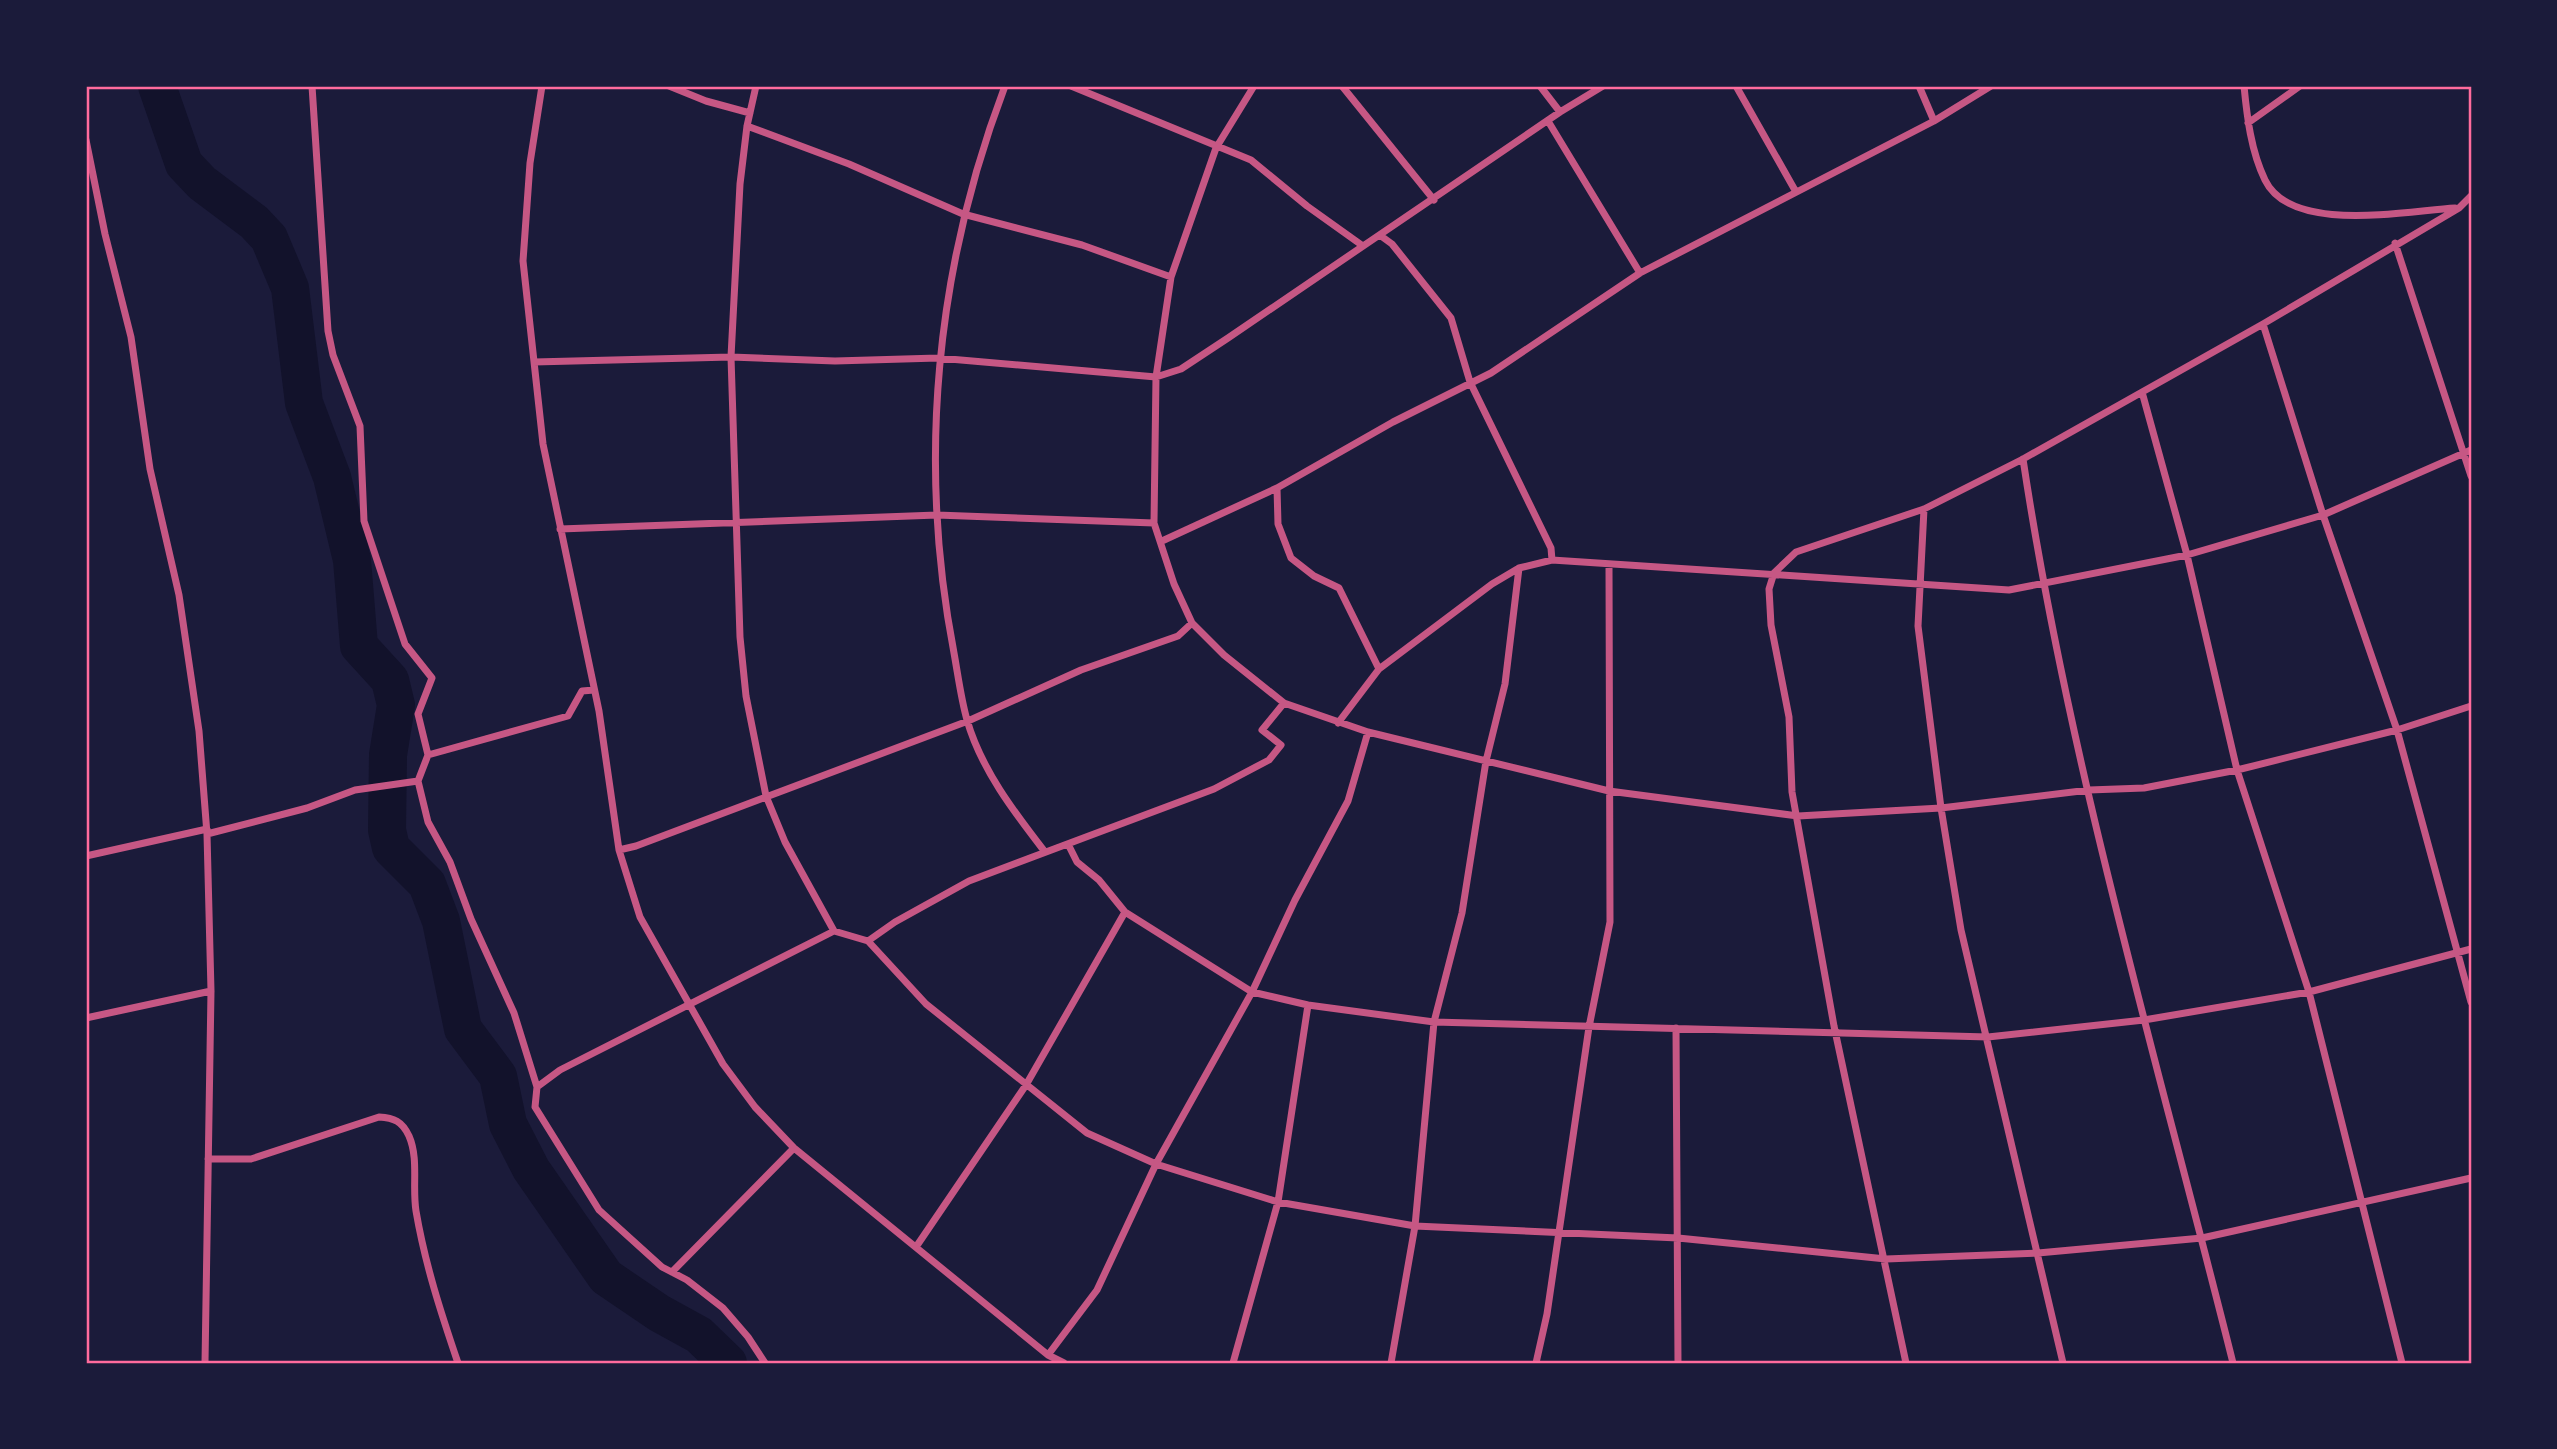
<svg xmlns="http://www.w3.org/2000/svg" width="2557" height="1449" font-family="'Fira Sans Condensed',sans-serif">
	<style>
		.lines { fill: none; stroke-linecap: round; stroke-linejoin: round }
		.river { stroke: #12122b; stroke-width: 38 }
		.minor { stroke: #c65784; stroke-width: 7 }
		.neatline { fill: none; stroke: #ff6b9d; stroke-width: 2.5 }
	</style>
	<rect width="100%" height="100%" fill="#1b1b3a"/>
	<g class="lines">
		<path class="river" d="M 157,86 L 184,164 L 202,183 L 254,222 L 269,238 L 290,288 L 304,403 L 332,477 L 352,560 L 359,646 L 390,680 L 396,705 L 388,755 L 387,830 L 391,848 L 427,884 L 441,921 L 463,1029 L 498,1076 L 508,1124 L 531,1169 L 606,1277 L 659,1313 L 699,1335 L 728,1363"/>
		<path class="minor" d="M 312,86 L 328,331 L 333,355 L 360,426 L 364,521 L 405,644 L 432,678 L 418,714 L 428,755 L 418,781 L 428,822 L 450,862 L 471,919 L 514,1013 L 537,1087 L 535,1107 L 599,1210 L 662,1267 L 687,1280 L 723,1308 L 748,1337 L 765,1363
			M 542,86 L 530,163 L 523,261 L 543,444 L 599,711 L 619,850 L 640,917 L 723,1064 L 755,1107 L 794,1148 L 1048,1355 L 1064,1363
			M 669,86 L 706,101 L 750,113
			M 756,86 L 747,126 L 740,184 L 731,357 L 740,637 L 746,696 L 766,796 L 785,842 L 834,931
			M 1005,86 C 936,268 917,461 954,653 C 958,675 961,699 967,720 C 981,769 1014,812 1045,852
			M 1071,86 L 1251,160 L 1307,206 L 1363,246
			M 1254,86 L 1216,148 L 1171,277 L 1156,377 L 1154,523 L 1174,584 L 1192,623 L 1224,655 L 1284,703 L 1368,732 L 1609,791 L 1798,816 L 1941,808 L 2089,790 L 2144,788 L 2237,770 L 2397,730 L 2471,706
			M 1342,86 L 1434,200
			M 1540,86 L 1560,112
			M 1736,86 L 1796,192
			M 1919,86 L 1934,121
			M 2244,86 C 2247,117 2251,151 2265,180 C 2291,234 2404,211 2455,208
			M 1548,121 L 1640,273
			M 2248,123 L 2300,86
			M 747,126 L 849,164 L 963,214 L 1082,245 L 1171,277
			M 86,140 L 105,234 L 131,337 L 150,469 L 179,595 L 199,731 L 207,834 L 211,991 L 205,1363
			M 1381,236 L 1392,244 L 1451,318 L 1470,382 L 1551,548 L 1552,560
			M 2395,243 L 2471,476
			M 2263,324 L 2323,515 L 2397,730 L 2471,1002
			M 534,362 L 731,357 L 835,361 L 938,358 L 1156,377 L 1181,369 L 1228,338 L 1560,112 L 1603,86
			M 2142,392 L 2187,555 L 2237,770 L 2309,992 L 2402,1363
			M 2023,459 C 2069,765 2158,1063 2233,1363
			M 1277,488 L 1278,524 L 1291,558 L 1314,576 L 1339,588 L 1379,669
			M 1924,509 L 1918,626 L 1941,808 L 1961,930 L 2063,1363
			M 560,529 L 937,515 L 1154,523
			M 1162,541 L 1277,488 L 1393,422 L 1491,373 L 1640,273 L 1934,121 L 1991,86
			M 1338,723 L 1379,669 L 1492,584 L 1519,568 L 1552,560 L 2009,590 L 2187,555 L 2323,515 L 2471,450
			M 428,755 L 568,716 L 582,691 L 594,690
			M 207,834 L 307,808 L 355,790 L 418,781
			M 1068,844 L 1077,862 L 1099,880 L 1125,912 L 1252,992 L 1308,1005 L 1434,1022 L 1988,1037 L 2144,1020 L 2309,992 L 2471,949
			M 619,850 L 636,846 L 968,721 L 1081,670 L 1178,636 L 1192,623
			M 86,856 L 207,829
			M 868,941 L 895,922 L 969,881 L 1214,789 L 1269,760 L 1281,745 L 1262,730 L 1284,703
			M 86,1018 L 211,991
			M 1676,1028 L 1678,1363
			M 537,1087 L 560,1070 L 834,931 L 868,941 L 926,1004 L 1087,1133 L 1156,1164 L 1278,1202 L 1415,1226 L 1678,1238 L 1886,1259 L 2038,1253 L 2202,1238 L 2471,1178
			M 208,1159 L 251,1159 L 379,1117 C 394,1118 402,1121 409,1136 C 419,1159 412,1186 416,1211 C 425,1264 441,1313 458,1363
			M 916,1247 L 1026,1085 L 1125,912
			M 672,1272 L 794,1148
			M 1048,1355 L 1097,1290 L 1156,1164 L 1252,992 L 1295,900 L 1348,801 L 1368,732
			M 1233,1363 L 1278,1202 L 1308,1005
			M 1391,1363 L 1415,1226 L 1434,1022 L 1462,913 L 1486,761 L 1505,684 L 1519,568
			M 1536,1363 L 1547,1314 L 1589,1027 L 1610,922 L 1609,565
			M 1906,1363 L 1834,1026 L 1792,792 L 1789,717 L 1771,625 L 1769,589 L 1774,573 L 1796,552 L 1924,509 L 2023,459 L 2263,324 L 2459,208 L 2471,196"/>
	</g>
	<rect width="2557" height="1449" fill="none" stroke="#1b1b3a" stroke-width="175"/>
	<rect x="88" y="88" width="2382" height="1274" class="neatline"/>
</svg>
